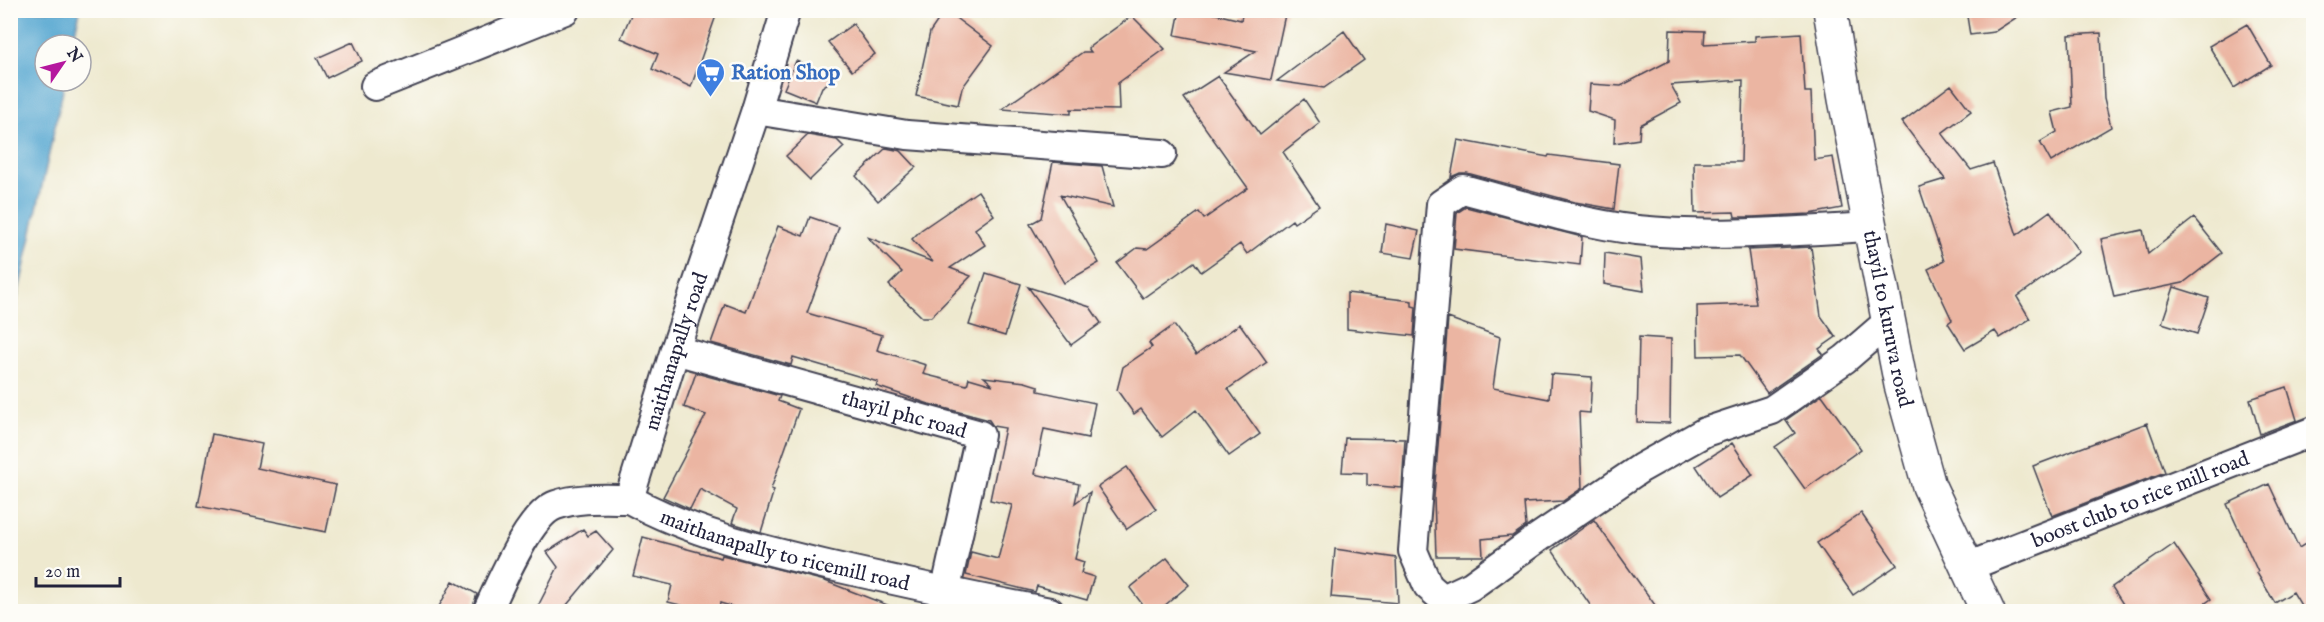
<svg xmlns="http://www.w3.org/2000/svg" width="2324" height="622" font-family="'IM FELL English',serif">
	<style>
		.water { fill: #56a7d1; stroke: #3c6486; stroke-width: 1.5 }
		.building { fill: #ebb5a2 }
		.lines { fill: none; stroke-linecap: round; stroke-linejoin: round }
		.street-casing { stroke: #414051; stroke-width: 32 }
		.secondary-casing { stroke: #414051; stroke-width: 36 }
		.street { stroke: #fff; stroke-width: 28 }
		.secondary { stroke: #fff; stroke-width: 33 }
		.labels { text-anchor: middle; stroke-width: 5; stroke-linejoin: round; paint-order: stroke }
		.shop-label { font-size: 21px; font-weight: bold; fill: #366cbe; stroke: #fdfcf7; text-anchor: start }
		.street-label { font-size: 21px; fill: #22223b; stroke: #fdfcf7 }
	</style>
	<rect width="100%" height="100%" fill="#fdfcf7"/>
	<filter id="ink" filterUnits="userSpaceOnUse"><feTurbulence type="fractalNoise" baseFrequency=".0167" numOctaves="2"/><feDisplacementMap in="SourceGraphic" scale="12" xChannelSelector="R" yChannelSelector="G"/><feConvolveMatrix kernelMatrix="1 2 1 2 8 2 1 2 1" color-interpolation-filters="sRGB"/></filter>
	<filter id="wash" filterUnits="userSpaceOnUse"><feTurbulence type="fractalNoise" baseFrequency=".008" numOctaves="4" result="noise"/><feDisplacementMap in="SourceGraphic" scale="24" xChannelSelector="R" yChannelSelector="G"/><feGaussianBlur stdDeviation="1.35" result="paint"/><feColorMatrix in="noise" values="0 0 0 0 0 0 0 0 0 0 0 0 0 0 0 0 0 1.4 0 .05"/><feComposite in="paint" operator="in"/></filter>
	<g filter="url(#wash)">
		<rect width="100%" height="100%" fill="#eee9cf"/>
		<path class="water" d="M 11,10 L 80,11 L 72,45 L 45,45 L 45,81 L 65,81 L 11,327 Z"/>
		<g id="blocks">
			<path class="building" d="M 633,10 L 718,10 L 691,87 L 652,69 L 658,54 L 621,38 Z
				M 945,10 L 993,46 L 962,88 L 958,105 L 916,96 L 930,32 Z
				M 1180,10 L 1199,10 L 1241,20 L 1243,10 L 1286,10 L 1271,80 L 1224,72 L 1256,51 L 1175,35 Z
				M 1966,10 L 2028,10 L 1994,32 L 1970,35 Z
				M 1132,16 L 1165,49 L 1118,83 L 1119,110 L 1071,109 L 1071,114 L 1002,109 L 1083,52 L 1091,52 L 1088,48 Z
				M 853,24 L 875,54 L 852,71 L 828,42 Z
				M 2247,24 L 2271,65 L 2234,88 L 2209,46 Z
				M 1670,30 L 1705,31 L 1704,44 L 1755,41 L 1755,36 L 1801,33 L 1805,92 L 1811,92 L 1814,160 L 1833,157 L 1842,208 L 1810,214 L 1753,217 L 1735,217 L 1734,212 L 1695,213 L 1694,162 L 1741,162 L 1743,80 L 1671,85 L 1681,103 L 1640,125 L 1639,139 L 1614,143 L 1615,120 L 1588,111 L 1590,84 L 1621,86 L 1669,61 Z
				M 1344,31 L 1364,60 L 1324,88 L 1277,81 Z
				M 2101,33 L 2104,98 L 2111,127 L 2051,162 L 2040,142 L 2057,132 L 2052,112 L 2072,107 L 2069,35 Z
				M 353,42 L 362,61 L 327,78 L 317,58 Z
				M 796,61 L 836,78 L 822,87 L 816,102 L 784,89 Z
				M 1218,76 L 1260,135 L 1304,99 L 1320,123 L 1283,152 L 1319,206 L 1294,223 L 1292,220 L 1247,254 L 1240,244 L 1201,272 L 1194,262 L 1143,298 L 1117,263 L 1137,248 L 1147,249 L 1199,212 L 1204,219 L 1248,188 L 1184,98 Z
				M 1951,85 L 1971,111 L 1942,133 L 1971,170 L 1993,163 L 2017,235 L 2050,211 L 2079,252 L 2017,297 L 2030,319 L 2000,338 L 1995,331 L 1965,349 L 1948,323 L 1952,320 L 1928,269 L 1944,261 L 1919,187 L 1945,179 L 1902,122 Z
				M 808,135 L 837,140 L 844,147 L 810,180 L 786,156 Z
				M 1458,140 L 1548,157 L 1549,155 L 1619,164 L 1614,209 L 1575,202 L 1467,173 L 1460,173 L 1451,177 Z
				M 886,148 L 901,151 L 916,167 L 878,201 L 856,176 Z
				M 1053,162 L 1102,166 L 1113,207 L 1060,195 L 1099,263 L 1064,283 L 1030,224 L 1041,218 Z
				M 978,191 L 994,215 L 975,229 L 985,245 L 950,268 L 971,276 L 931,317 L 922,317 L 889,285 L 902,272 L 867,237 L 933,262 L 912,239 L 921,230 Z
				M 1466,207 L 1582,237 L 1580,265 L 1454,249 L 1457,213 Z
				M 810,217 L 839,227 L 807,313 L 882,335 L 877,350 L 926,365 L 923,374 L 967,385 L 969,378 L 993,385 L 984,377 L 1025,382 L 1038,386 L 1038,391 L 1095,403 L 1088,438 L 1044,429 L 1035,474 L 1079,484 L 1075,503 L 1090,492 L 1075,559 L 1084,562 L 1081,573 L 1094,577 L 1087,600 L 1037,586 L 1035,592 L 966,575 L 971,552 L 998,559 L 1012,505 L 990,500 L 1005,428 L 993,426 L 989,420 L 929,404 L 876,386 L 878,382 L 793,357 L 791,365 L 711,343 L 725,304 L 746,312 L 778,226 L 803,236 Z
				M 2194,218 L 2222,253 L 2183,283 L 2114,297 L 2101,239 L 2143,230 L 2148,254 Z
				M 1386,224 L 1419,231 L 1413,258 L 1382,253 Z
				M 1811,247 L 1821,316 L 1836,337 L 1819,349 L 1823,354 L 1767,393 L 1740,355 L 1698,356 L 1697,306 L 1756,304 L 1748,250 Z
				M 1605,253 L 1641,259 L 1644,291 L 1604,284 Z
				M 986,273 L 1021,284 L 1005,336 L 969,325 Z
				M 1028,287 L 1090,307 L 1101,323 L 1071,345 Z
				M 2174,287 L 2209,298 L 2197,334 L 2162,323 Z
				M 1347,293 L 1412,301 L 1412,306 L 1416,307 L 1414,336 L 1347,329 Z
				M 1448,318 L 1500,337 L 1493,388 L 1549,399 L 1551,374 L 1592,377 L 1590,413 L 1579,412 L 1582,488 L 1563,501 L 1524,503 L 1526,526 L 1512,536 L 1482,539 L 1483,556 L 1436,556 L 1434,497 Z
				M 1240,324 L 1267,362 L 1228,389 L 1260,434 L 1229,456 L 1196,410 L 1162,437 L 1141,409 L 1134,414 L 1117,390 L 1123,367 L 1152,347 L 1149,343 L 1174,325 L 1196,355 Z
				M 1639,337 L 1671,339 L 1670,423 L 1637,422 Z
				M 696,373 L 780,396 L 778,401 L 799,409 L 771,489 L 774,490 L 761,532 L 732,523 L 737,509 L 700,489 L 690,509 L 663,497 L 706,415 L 684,407 Z
				M 2287,387 L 2297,420 L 2260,434 L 2250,399 Z
				M 1822,395 L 1861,449 L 1805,489 L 1775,447 L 1795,433 L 1786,420 Z
				M 2147,423 L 2165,472 L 2052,516 L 2033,466 Z
				M 212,434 L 262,444 L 257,468 L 336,485 L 326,532 L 198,506 Z
				M 1345,438 L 1405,439 L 1402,488 L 1367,485 L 1367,473 L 1342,472 Z
				M 1732,443 L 1753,475 L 1717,498 L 1696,466 Z
				M 1127,467 L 1156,509 L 1127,529 L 1098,487 Z
				M 2269,484 L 2299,548 L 2313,539 L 2313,612 L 2305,612 L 2293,592 L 2275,603 L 2257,573 L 2258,572 L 2227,504 Z
				M 1861,513 L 1897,565 L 1853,595 L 1817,543 Z
				M 1594,520 L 1660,612 L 1595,612 L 1552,550 Z
				M 583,529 L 588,536 L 596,531 L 613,550 L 561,612 L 535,612 L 558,567 L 547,552 Z
				M 643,537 L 721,558 L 722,555 L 825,581 L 895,608 L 894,612 L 751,612 L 720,603 L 718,612 L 708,612 L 668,602 L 672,585 L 633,576 Z
				M 2174,544 L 2211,599 L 2193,612 L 2128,612 L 2112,587 Z
				M 1335,549 L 1396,558 L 1398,603 L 1331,597 Z
				M 1167,558 L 1189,585 L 1157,612 L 1148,612 L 1130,588 Z
				M 453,581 L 477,594 L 471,612 L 436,612 Z"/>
		</g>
	</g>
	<g filter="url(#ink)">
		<use href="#blocks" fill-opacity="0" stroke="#414051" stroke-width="1.5"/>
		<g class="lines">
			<defs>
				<g id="street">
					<path d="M 375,86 L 565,10"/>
					<path d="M 756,110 L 907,135 L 1162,154"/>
					<path d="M 1871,227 C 1793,231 1715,238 1637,230 C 1578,223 1520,204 1463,189 L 1441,204 L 1413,551 L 1428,586 L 1443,599 L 1471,586 L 1539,537 L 1641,468 L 1705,432 L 1772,410 L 1845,359 L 1889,321"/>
					<path id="s1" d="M 675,350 L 980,435 L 945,593"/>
					<path id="s2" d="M 629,499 C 691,533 759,549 827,565 C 901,582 975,598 1050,612"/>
					<path id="s3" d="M 1967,567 L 2314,431"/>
					<path id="s4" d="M 487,612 C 500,585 529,514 556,505 C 579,497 605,499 629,499 L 675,350 L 756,110 L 786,10"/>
				</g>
				<g id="secondary">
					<path id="s5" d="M 1830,10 L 1845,99 L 1901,385 L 1929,486 L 1988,612"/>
				</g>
			</defs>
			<use href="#street" class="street-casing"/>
			<use href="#secondary" class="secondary-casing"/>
			<use href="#street" class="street"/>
			<use href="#secondary" class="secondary"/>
		</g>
	</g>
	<defs>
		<symbol id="supermarket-pin" viewBox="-11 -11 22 30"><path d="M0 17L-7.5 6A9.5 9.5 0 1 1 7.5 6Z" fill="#3f7fe0" stroke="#fdfcf7"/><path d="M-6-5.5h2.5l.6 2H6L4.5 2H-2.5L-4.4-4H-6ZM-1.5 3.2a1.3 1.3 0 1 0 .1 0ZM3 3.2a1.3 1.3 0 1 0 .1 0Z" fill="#fff"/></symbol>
	</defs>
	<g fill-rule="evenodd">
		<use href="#supermarket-pin" x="694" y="56" width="33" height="45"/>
	</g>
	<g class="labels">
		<g class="shop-label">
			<text x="731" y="79">Ration Shop</text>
		</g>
		<g class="street-label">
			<text dy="7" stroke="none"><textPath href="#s5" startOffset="314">thayil to kuruva road</textPath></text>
			<text dy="7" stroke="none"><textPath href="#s4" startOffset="358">maithanapally road</textPath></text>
			<text dy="7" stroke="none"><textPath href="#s1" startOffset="238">thayil phc road</textPath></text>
			<text dy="7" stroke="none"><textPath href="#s3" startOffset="186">boost club to rice mill road</textPath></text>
			<text dy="7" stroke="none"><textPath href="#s2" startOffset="165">maithanapally to ricemill road</textPath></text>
		</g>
	</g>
	<rect width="2324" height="622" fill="none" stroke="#fdfcf7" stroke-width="36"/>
	<g transform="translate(63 63) rotate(55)"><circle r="28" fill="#fdfcf7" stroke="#a5a5ac" stroke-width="1.5"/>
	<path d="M0-4.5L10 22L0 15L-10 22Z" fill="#b5179e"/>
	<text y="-9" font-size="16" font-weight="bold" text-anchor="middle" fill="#22223b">N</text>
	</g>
	<path d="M36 577v9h84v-9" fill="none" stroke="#22223b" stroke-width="3"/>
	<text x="45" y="577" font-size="18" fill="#22223b" stroke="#fdfcf7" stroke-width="4.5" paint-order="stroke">20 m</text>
</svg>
